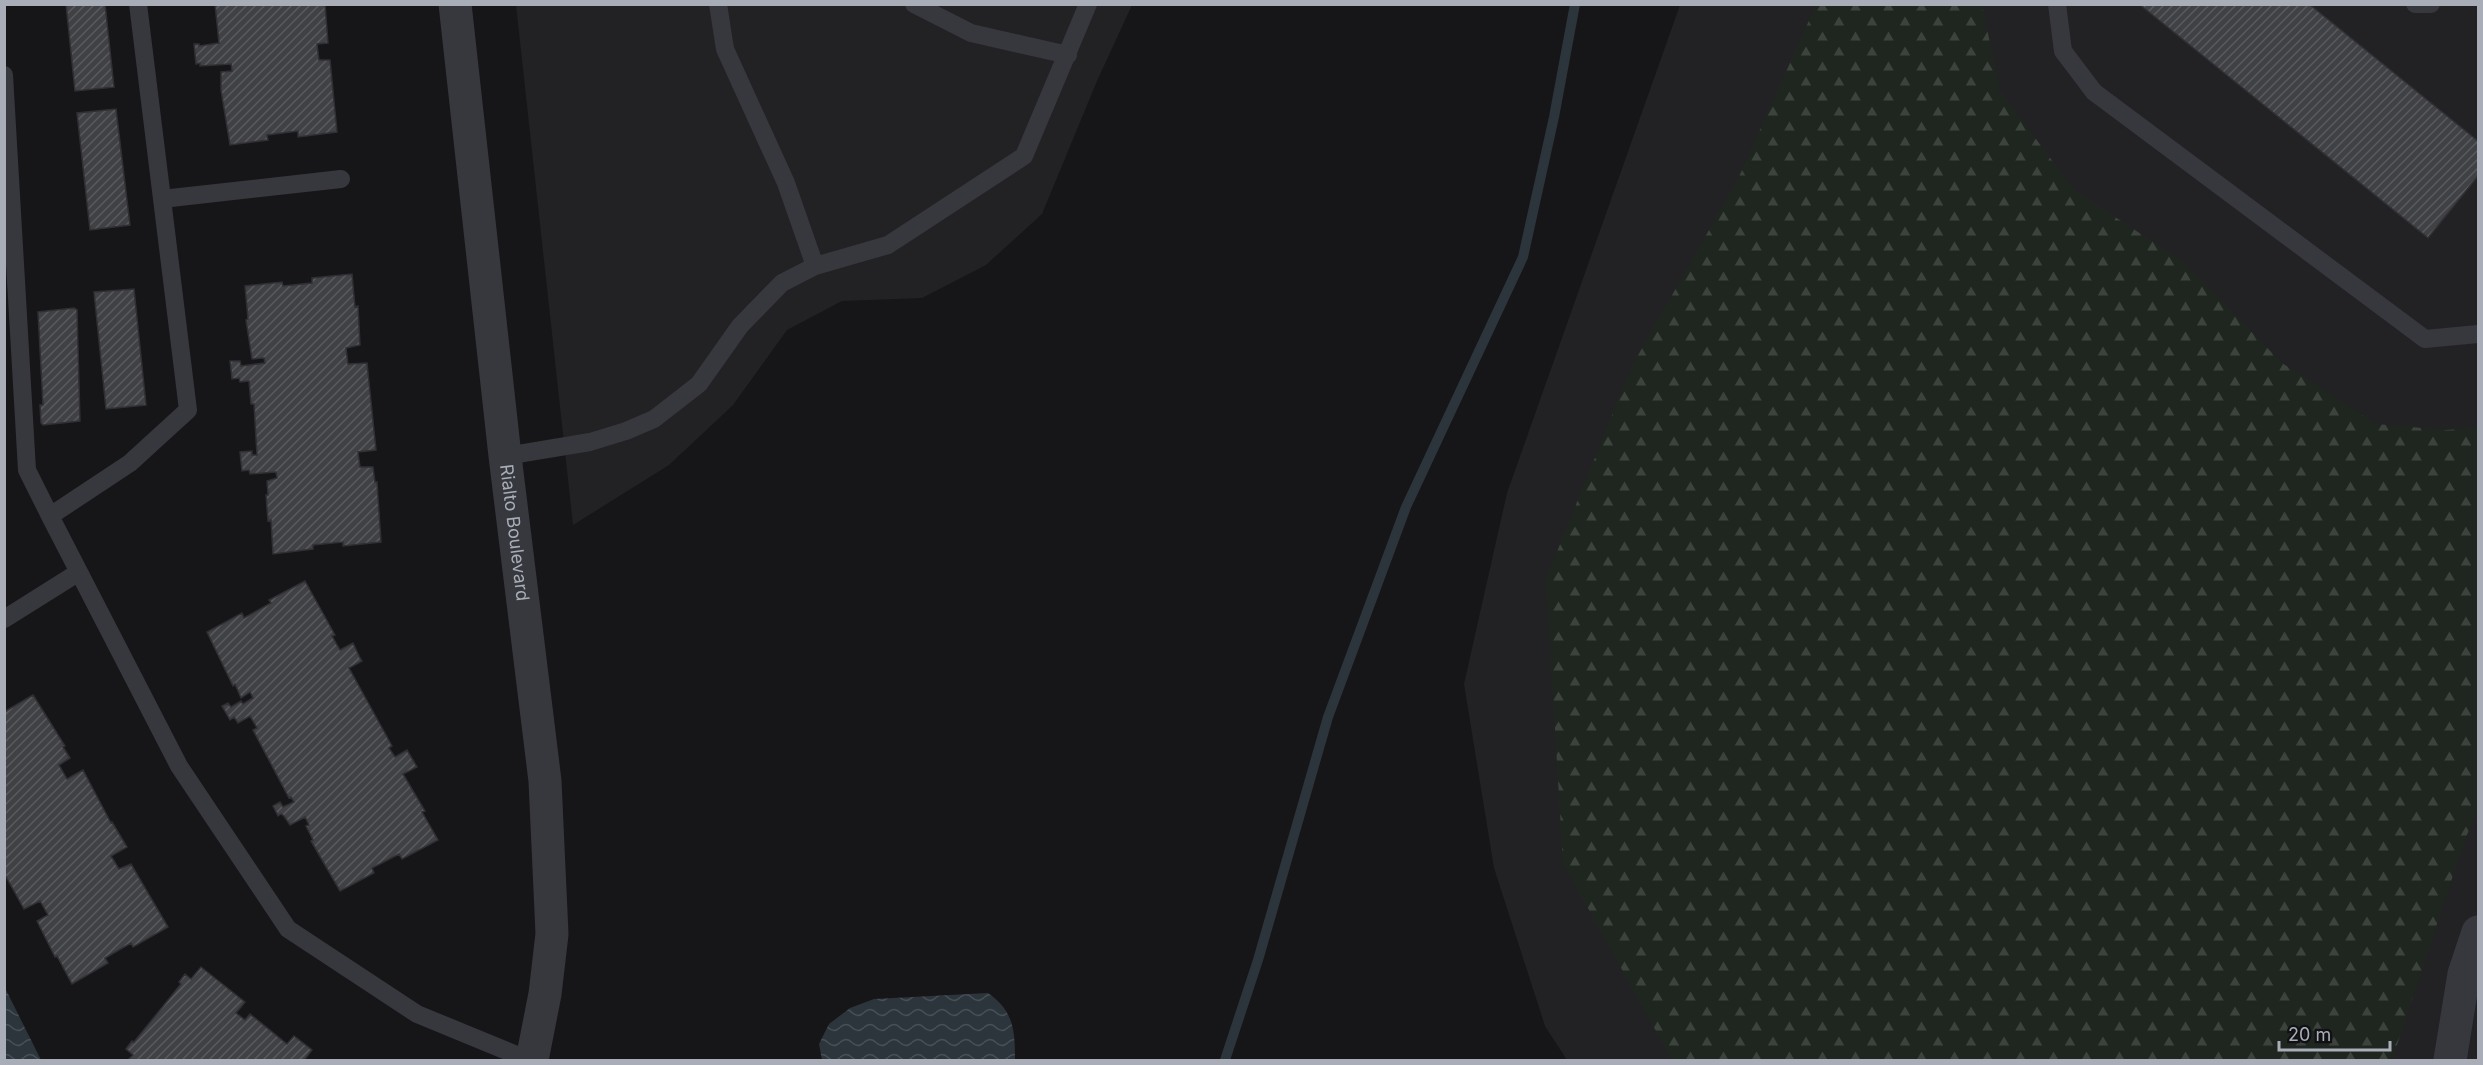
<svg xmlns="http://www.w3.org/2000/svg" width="2483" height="1065" font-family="Inter,sans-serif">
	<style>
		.built { fill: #222225 }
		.forest { fill: url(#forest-firs) }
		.water { fill: url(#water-waves) }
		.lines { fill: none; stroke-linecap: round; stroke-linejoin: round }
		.stream { stroke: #2c353c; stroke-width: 10 }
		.building { fill: url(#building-hatch); stroke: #303034; stroke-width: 1.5 }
		.service { stroke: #37383d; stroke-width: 18 }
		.minor { stroke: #37383d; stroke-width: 33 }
		.tertiary { stroke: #37383d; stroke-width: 33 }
		.labels { text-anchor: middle; stroke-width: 4.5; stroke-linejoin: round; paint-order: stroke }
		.street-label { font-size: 18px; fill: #a8adb8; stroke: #111113 }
	</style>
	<defs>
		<pattern id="forest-firs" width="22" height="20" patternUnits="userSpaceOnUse" patternTransform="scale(1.5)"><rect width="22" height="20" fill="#1e261f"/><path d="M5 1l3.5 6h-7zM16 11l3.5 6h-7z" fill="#3c433d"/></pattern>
		<pattern id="water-waves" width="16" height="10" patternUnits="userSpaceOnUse" patternTransform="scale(1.5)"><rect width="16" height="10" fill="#2c353c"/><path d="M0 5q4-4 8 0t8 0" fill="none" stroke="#485056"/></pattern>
		<pattern id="building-hatch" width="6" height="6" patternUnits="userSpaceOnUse" patternTransform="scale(1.5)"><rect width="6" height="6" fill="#404145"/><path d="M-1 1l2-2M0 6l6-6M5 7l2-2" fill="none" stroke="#595a5e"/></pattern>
	</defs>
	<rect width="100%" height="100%" fill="#161618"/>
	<path class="built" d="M 516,5 L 1132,5 L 1097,81 L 1042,214 L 986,265 L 922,298 L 842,301 L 787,330 L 733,405 L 669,465 L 573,525 Z
		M 1680,5 L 2478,5 L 2478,1060 L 1567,1060 L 1545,1026 L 1494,868 L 1464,684 L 1507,493 Z"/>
	<path class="forest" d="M 1816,5 L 1982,5 L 2000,91 L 2074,190 L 2182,261 L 2282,363 L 2376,424 L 2445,430 L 2478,428 L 2478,808 L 2464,842 L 2392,1060 L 1672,1060 L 1563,863 L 1546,579 L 1632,366 L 1738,179 Z"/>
	<path class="water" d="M 5,988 L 41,1060 L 5,1060 Z
		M 988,993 C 1014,1011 1015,1031 1015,1060 L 822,1060 L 819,1044 L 829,1024 L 850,1008 L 874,999 Z"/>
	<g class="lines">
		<path class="stream" d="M 1225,1060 L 1258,960 L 1328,717 L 1406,507 L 1523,257 L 1554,117 L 1575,4"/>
	</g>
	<path class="building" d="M 66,4 L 105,4 L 114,87 L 75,91 Z
		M 215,4 L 325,4 L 328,43 L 317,44 L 319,60 L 330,60 L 337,132 L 298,137 L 298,131 L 267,135 L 268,140 L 230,145 L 221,90 L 221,72 L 232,71 L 231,64 L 200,66 L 200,63 L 196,64 L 194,44 L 199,44 L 199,46 L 219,43 Z
		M 2139,4 L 2309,4 L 2478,141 L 2478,176 L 2428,238 Z
		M 116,109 L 130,225 L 90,230 L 77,113 Z
		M 352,274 L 355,307 L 358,306 L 360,345 L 346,348 L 348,364 L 367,363 L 376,450 L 358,452 L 360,467 L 373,467 L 375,482 L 377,482 L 381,542 L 343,546 L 343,542 L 313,545 L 313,549 L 273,554 L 271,520 L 268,521 L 266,495 L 268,495 L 267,481 L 277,478 L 276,472 L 250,474 L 249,470 L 242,471 L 240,452 L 252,451 L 252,455 L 257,455 L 254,404 L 251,404 L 249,381 L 240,382 L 239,378 L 232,379 L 230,361 L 240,361 L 241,366 L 265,363 L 264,358 L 252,359 L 246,320 L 248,319 L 245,286 L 282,282 L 283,286 L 312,283 L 312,278 Z
		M 134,289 L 146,405 L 106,409 L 94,292 Z
		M 74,308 L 77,310 L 80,421 L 43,425 L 41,423 L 40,405 L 43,405 L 38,312 Z
		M 305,581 L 335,635 L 332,636 L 340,650 L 353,643 L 360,658 L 362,661 L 349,668 L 392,746 L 389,748 L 395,757 L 407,750 L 417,767 L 403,774 L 425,811 L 422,812 L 438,840 L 402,859 L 399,854 L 372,868 L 374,873 L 340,891 L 311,841 L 313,840 L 306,826 L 309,825 L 305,817 L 290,825 L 284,816 L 281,814 L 278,816 L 273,806 L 280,802 L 283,807 L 294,802 L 291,797 L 289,798 L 253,730 L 257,728 L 250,716 L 238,723 L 234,717 L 230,720 L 222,706 L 228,703 L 231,707 L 241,701 L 243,704 L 253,698 L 250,692 L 241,698 L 235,684 L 233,686 L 207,632 L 242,613 L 244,618 L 271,603 L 269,600 Z
		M 33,695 L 65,746 L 63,747 L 70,758 L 59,765 L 67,779 L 83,770 L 111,823 L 112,822 L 127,847 L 111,856 L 119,869 L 131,864 L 168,927 L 133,947 L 131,943 L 105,958 L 108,963 L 72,984 L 57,956 L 55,957 L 37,921 L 48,915 L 40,901 L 24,909 L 4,873 L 4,712 Z
		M 201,967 L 245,1002 L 236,1013 L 245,1020 L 250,1014 L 287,1044 L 294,1036 L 312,1050 L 305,1059 L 306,1060 L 128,1060 L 133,1055 L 126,1049 L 132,1041 L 134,1042 L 181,984 L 179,982 L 185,974 L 191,979 Z"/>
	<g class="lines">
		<path class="service" d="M 138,4 L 188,410 L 130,463 L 50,516 L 179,766 L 288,929 L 417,1014 L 529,1060
			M 718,4 L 725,49 L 786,183 L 815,266
			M 914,4 L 971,33 L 1068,55
			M 2057,4 L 2063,51 L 2094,92 L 2425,339 L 2478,334
			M 2415,4 L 2431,4
			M 4,75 L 27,470 L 50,516
			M 162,199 L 341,179
			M 505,456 L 590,442 L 626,431 L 654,419 L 699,384 L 740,326 L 782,283 L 815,266 L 888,245 L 1024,156 L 1088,4
			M 4,619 L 79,572"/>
		<path class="minor" d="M 2450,1060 L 2464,974 L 2478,932"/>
		<path class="tertiary" id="s1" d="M 455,4 L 505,456 L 545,781 L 552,934 L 545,994 L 532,1060"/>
	</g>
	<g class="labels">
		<g class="street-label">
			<text dy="6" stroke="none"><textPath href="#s1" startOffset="532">Rialto Boulevard</textPath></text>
		</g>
	</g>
	<rect width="2483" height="1065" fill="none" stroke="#a8adb8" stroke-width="12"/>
	<path d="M2279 1041v9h111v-9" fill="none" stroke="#a8adb8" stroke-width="3"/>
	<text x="2288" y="1041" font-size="18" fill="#a8adb8" stroke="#111113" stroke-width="4.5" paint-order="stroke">20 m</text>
</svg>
